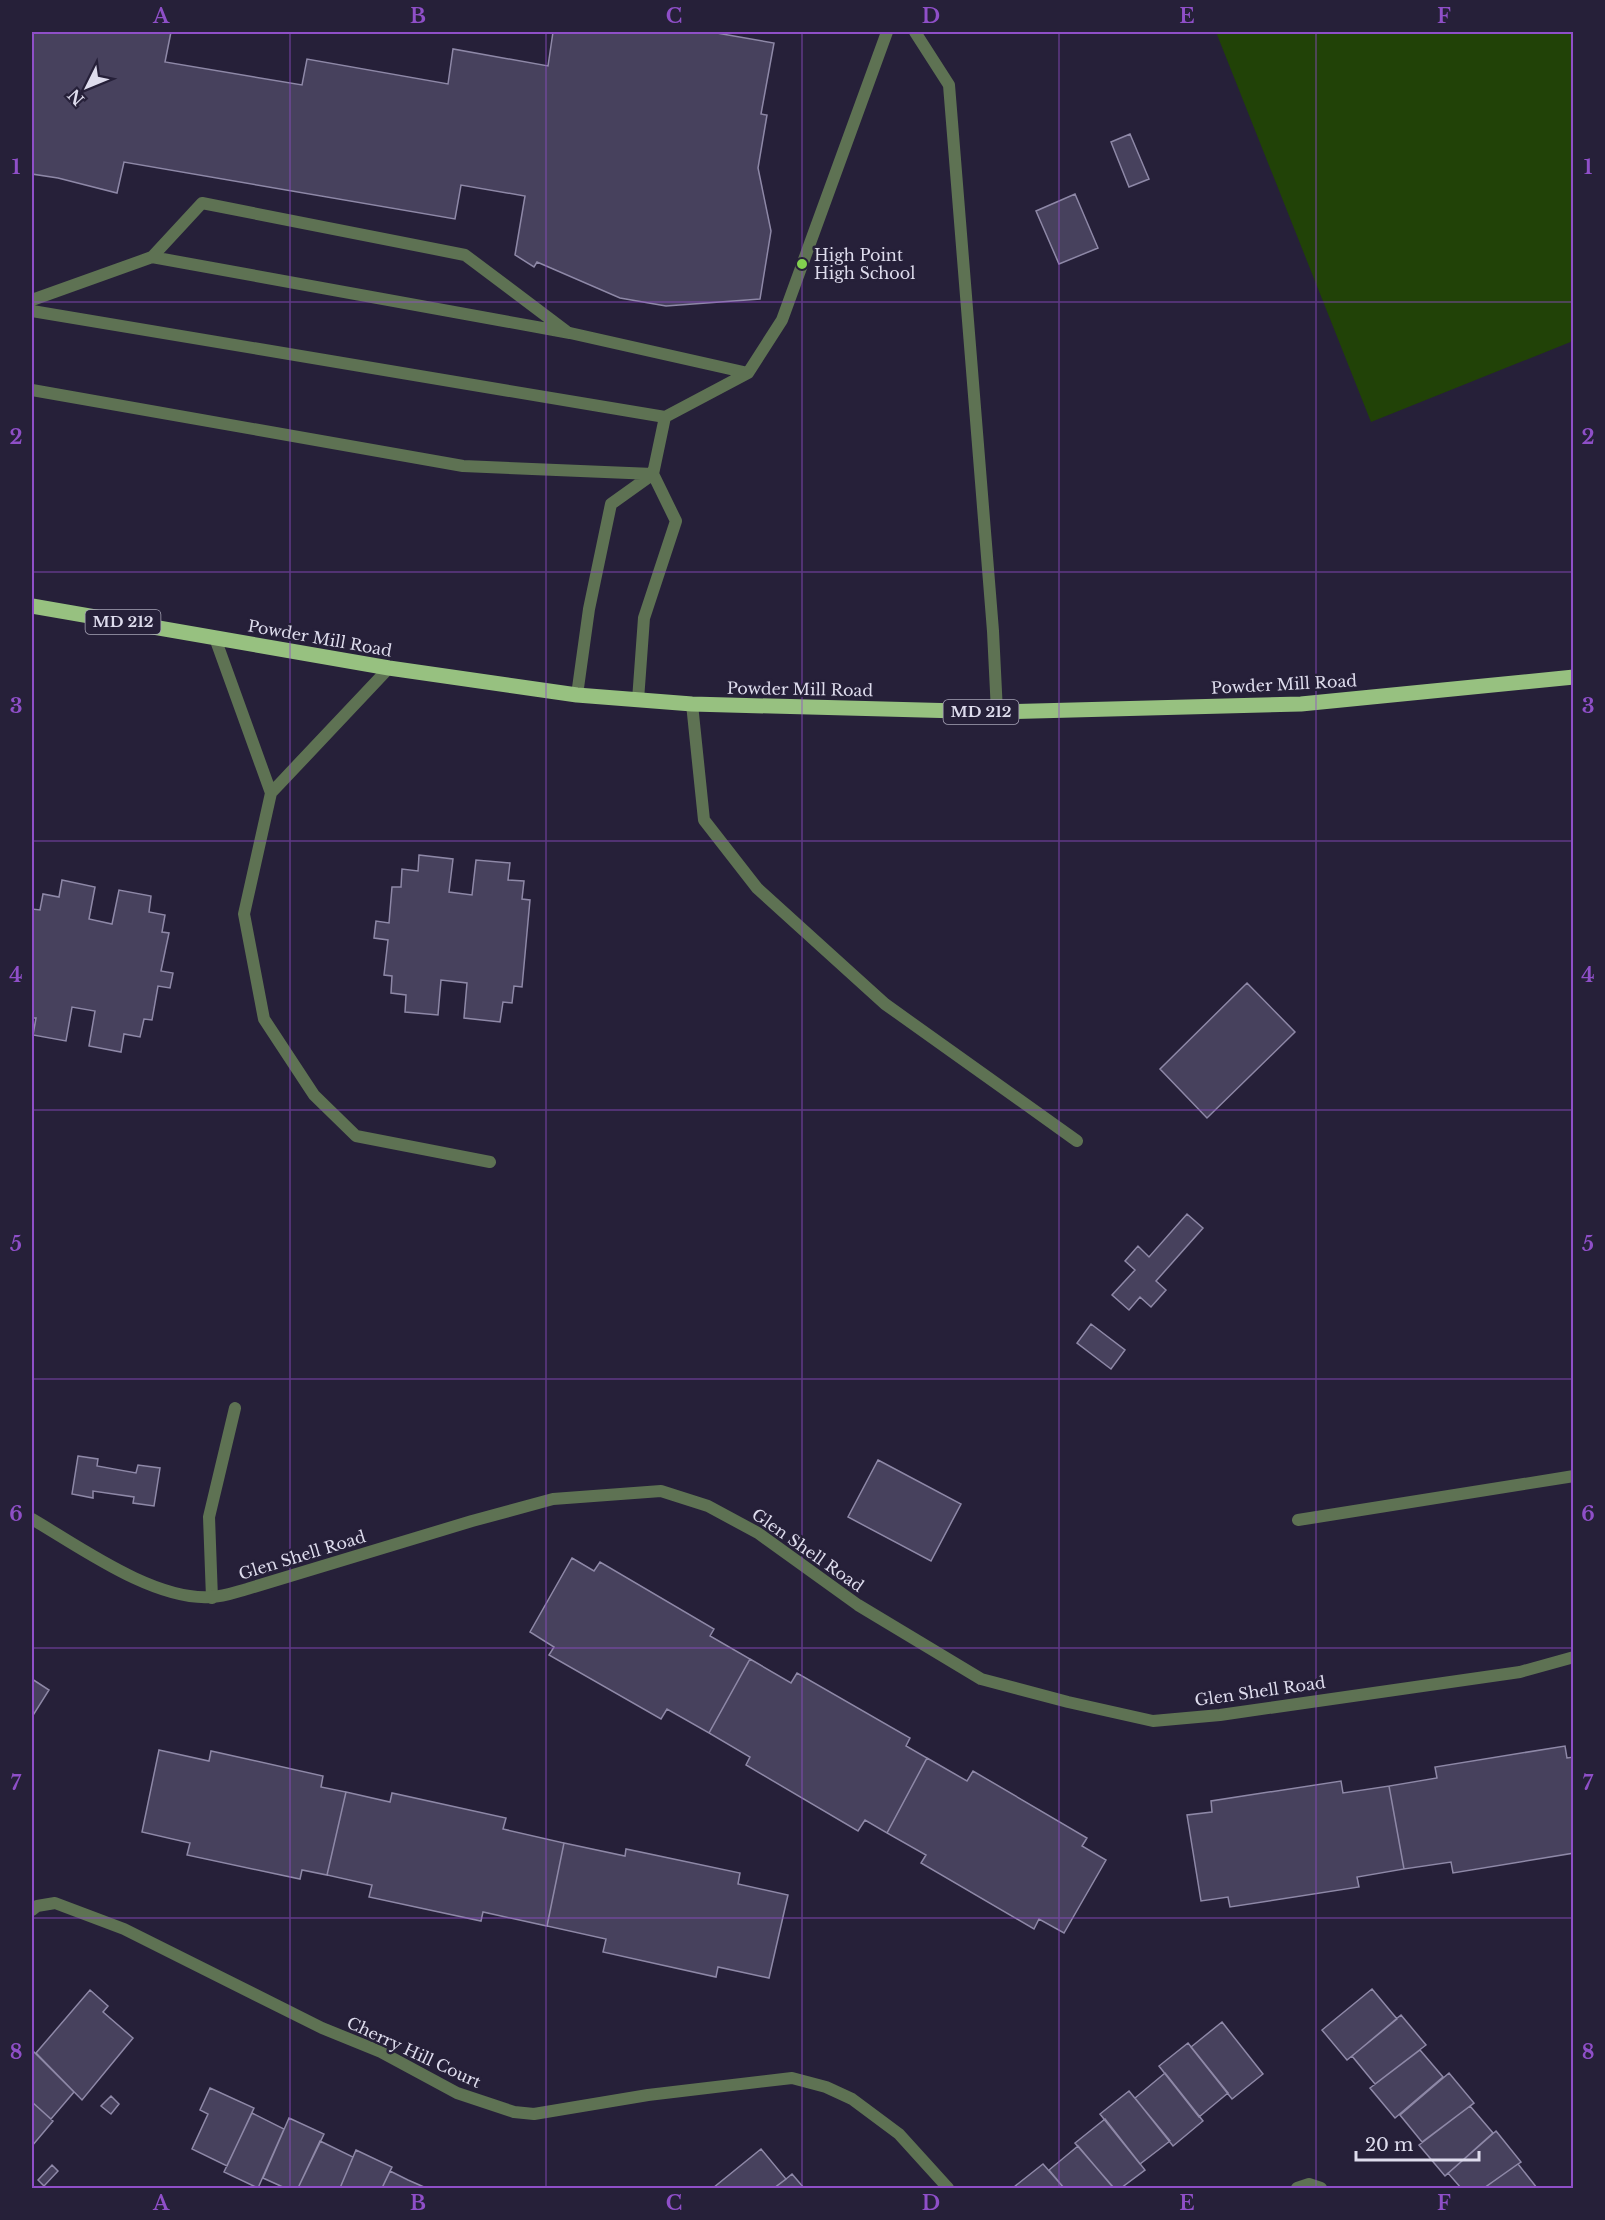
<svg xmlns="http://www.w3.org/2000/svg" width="1605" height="2220" font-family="'Libre Baskerville',serif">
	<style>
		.green { fill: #214207 }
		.building { fill: #47415d; stroke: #8e88a7; stroke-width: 1.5 }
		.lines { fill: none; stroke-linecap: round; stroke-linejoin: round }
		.lane { stroke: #5e7253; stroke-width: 12 }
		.street { stroke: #5e7253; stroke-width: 12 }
		.primary { stroke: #97c180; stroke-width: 15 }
		.grid { fill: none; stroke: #8f4fc8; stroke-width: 1.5; stroke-opacity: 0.55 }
		.poi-dot { fill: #82d04f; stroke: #262039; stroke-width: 2 }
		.labels { text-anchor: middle; stroke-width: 5; stroke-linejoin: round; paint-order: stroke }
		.shield { fill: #262039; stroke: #a7a4b7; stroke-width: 1.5 }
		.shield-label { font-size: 15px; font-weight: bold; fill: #dedced }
		.poi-label { font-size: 16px; fill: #dedced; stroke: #262039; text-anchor: start }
		.street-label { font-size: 16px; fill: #dedced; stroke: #262039 }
		.neatline { fill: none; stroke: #8f4fc8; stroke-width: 2 }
		.grid-label { font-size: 20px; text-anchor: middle; font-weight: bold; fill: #8f4fc8 }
	</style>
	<rect width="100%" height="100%" fill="#262039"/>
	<path class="green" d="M 1216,32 L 1573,32 L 1573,341 L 1371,422 Z"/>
	<path class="building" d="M 32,32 L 171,32 L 165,62 L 302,85 L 307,59 L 448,84 L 453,49 L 548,66 L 553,32 L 711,32 L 774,43 L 761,114 L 767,115 L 758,168 L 771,231 L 760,299 L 666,306 L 620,298 L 537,262 L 534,267 L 515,255 L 525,196 L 461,185 L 455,219 L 124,162 L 117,193 L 58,178 L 32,174 Z
		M 1130,134 L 1149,179 L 1129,187 L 1111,142 Z
		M 1075,194 L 1098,248 L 1059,264 L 1036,211 Z
		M 419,855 L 453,859 L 449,892 L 472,895 L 476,860 L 510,863 L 508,880 L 524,881 L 522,899 L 530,900 L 522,987 L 514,986 L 512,1003 L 503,1002 L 500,1022 L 464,1018 L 467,983 L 441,980 L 438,1015 L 405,1012 L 406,995 L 391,993 L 392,976 L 384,975 L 388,940 L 374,938 L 376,921 L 389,923 L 392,887 L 401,887 L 402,869 L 418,871 Z
		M 62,880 L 95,887 L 89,919 L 112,924 L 119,890 L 151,896 L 149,912 L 165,915 L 162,932 L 169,933 L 161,971 L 173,973 L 170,988 L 158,986 L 152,1020 L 144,1019 L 140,1037 L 124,1034 L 121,1052 L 89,1046 L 95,1011 L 72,1007 L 66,1041 L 33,1035 L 36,1018 L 32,1018 L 32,909 L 40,910 L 43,894 L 59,897 Z
		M 1247,983 L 1295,1032 L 1207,1118 L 1160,1069 Z
		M 1187,1214 L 1203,1228 L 1156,1281 L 1166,1290 L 1151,1307 L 1140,1297 L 1129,1310 L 1112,1295 L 1135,1270 L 1125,1261 L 1138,1246 L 1149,1257 Z
		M 1091,1324 L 1125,1350 L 1111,1369 L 1077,1343 Z
		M 78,1456 L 98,1459 L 97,1466 L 136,1473 L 138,1465 L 160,1468 L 154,1506 L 133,1503 L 134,1497 L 93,1491 L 93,1498 L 72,1494 Z
		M 878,1460 L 961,1504 L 931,1561 L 848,1517 Z
		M 572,1558 L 594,1571 L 600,1562 L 714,1629 L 710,1636 L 750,1659 L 709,1733 L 667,1709 L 661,1719 L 549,1655 L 554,1647 L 530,1632 Z
		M 750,1659 L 791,1683 L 797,1673 L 910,1738 L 906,1746 L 927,1758 L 887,1833 L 865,1820 L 858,1831 L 746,1765 L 750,1757 L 709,1733 Z
		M 32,1679 L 49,1690 L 32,1717 Z
		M 1565,1746 L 1567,1758 L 1574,1757 L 1574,1853 L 1453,1873 L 1451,1862 L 1404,1869 L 1389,1786 L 1437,1778 L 1435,1767 Z
		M 159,1750 L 209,1761 L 211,1751 L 323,1776 L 321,1787 L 346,1792 L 327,1875 L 302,1870 L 300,1879 L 187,1855 L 190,1843 L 142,1832 Z
		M 927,1758 L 967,1781 L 973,1771 L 1087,1838 L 1082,1846 L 1106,1860 L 1064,1933 L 1039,1919 L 1034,1929 L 921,1863 L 926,1855 L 887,1833 Z
		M 1341,1781 L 1343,1793 L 1389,1786 L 1404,1869 L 1357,1877 L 1359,1887 L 1230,1907 L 1228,1897 L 1201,1901 L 1187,1815 L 1212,1812 L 1211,1801 Z
		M 346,1792 L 390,1802 L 392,1793 L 506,1818 L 503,1829 L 564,1843 L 547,1926 L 483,1912 L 481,1921 L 369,1897 L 372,1885 L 327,1875 Z
		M 564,1843 L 625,1856 L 626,1849 L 740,1873 L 738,1884 L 788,1895 L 769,1978 L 718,1967 L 716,1977 L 603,1952 L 606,1939 L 547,1926 Z
		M 1372,1989 L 1397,2019 L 1347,2060 L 1322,2030 Z
		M 90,1990 L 108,2006 L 103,2012 L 133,2038 L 82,2100 L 36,2053 Z
		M 1401,2015 L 1426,2045 L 1375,2084 L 1352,2056 Z
		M 1222,2022 L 1263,2074 L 1232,2099 L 1191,2047 Z
		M 1188,2043 L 1228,2093 L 1199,2117 L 1159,2066 Z
		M 32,2050 L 74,2092 L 51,2119 L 32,2102 Z
		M 1420,2050 L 1443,2077 L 1395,2118 L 1370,2088 Z
		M 1165,2073 L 1203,2121 L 1173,2146 L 1135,2098 Z
		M 1449,2073 L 1474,2103 L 1422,2142 L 1400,2115 Z
		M 210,2088 L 254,2108 L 227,2166 L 192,2149 L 208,2114 L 200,2110 Z
		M 1129,2091 L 1170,2141 L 1140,2164 L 1100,2114 Z
		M 111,2096 L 119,2104 L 111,2114 L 101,2106 Z
		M 32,2102 L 53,2121 L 32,2146 Z
		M 1470,2106 L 1493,2133 L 1445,2176 L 1419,2145 Z
		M 252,2113 L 284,2129 L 258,2188 L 224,2172 Z
		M 289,2118 L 324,2134 L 298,2188 L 285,2188 L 263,2178 Z
		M 1105,2119 L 1145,2170 L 1121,2188 L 1114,2188 L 1075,2143 Z
		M 1496,2131 L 1521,2162 L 1518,2164 L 1484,2188 L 1461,2188 L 1448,2173 L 1445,2176 Z
		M 320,2141 L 353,2157 L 340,2188 L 298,2188 Z
		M 1078,2146 L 1111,2185 L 1114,2188 L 1064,2188 L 1049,2170 Z
		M 761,2149 L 786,2179 L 774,2188 L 713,2188 Z
		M 356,2150 L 392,2167 L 382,2188 L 340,2188 Z
		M 1043,2164 L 1064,2188 L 1015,2188 L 1014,2187 Z
		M 1518,2164 L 1537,2188 L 1484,2188 Z
		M 52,2165 L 58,2171 L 44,2186 L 38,2180 Z
		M 390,2171 L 408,2180 L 424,2187 L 382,2188 Z
		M 792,2174 L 804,2188 L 774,2188 L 786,2179 Z"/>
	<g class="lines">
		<path class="lane" d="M 915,32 L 949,85 L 993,631 L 997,712
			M 152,257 L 202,203 L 465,255 L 566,331
			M 32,300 L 152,257 L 570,333 L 748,373
			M 32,311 L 665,417 L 748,373 L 782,320 L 887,32
			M 32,390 L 463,466 L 653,474
			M 215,638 L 271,793
			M 389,668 L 271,793 L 244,914 L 264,1019 L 314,1095 L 356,1136 L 490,1162
			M 577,695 L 589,609 L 611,504 L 653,474
			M 638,700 L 644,618 L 676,521 L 653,474 L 665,417
			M 692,704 L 704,820 L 757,888 L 885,1004 L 1077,1141
			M 212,1598 L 209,1517 L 235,1408"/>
		<path class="street" d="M 32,1519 C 80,1547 154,1601 211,1597 C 223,1597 236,1592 247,1589 L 472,1521 L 553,1499 L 661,1491 L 708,1506 L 758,1533 L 858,1605 L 981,1679 L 1068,1702 L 1153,1721 L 1220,1715 L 1520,1672 L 1574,1657
			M 1298,1520 L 1574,1476
			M 32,1910 L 37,1906 L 55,1903 L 124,1929 L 322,2028 L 381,2052 L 457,2093 L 514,2112 L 534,2114 L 648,2095 L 792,2078 L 826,2087 L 852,2099 L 899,2134 L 948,2188
			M 1297,2188 L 1309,2184 L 1321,2188"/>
		<path class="primary" d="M 32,606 L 389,668 L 577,695 L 692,704 L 997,712 L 1301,704 L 1574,677"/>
	</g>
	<path class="grid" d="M 290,32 L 290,2188M 546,32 L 546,2188M 802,32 L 802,2188M 1059,32 L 1059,2188M 1316,32 L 1316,2188M 32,302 L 1574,302M 32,572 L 1574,572M 32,841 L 1574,841M 32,1110 L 1574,1110M 32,1379 L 1574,1379M 32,1648 L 1574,1648M 32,1918 L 1574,1918"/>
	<circle class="poi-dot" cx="802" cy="264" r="6"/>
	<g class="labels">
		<g class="shield">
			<rect x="85.5" y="610" width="75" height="24" rx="4.5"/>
			<rect x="943.5" y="700" width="75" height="24" rx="4.5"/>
		</g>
		<g class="shield-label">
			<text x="123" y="627">MD 212</text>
			<text x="981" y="717">MD 212</text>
		</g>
		<g class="poi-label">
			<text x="814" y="261">High Point<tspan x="814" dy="18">High School</tspan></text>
		</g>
		<g class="street-label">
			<text transform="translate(320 638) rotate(10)" y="6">Powder Mill Road</text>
			<text transform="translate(1284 684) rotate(-3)" y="6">Powder Mill Road</text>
			<text transform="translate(800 689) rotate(1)" y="6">Powder Mill Road</text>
			<text transform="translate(808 1550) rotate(35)" y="6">Glen Shell Road</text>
			<text transform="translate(302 1555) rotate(-17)" y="6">Glen Shell Road</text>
			<text transform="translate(1260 1691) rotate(-8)" y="6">Glen Shell Road</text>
			<text transform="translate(414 2052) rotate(25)" y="6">Cherry Hill Court</text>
		</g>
	</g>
	<rect width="1605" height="2220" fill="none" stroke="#262039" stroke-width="66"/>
	<g transform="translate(87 87) rotate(227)" stroke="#262039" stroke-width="4.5" paint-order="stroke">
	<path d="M0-4.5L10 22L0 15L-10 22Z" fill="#dedced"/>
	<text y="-9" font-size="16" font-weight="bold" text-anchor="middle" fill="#dedced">N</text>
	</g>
	<path d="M1356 2151v9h123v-9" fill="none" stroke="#dedced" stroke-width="3"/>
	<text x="1365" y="2151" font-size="18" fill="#dedced" stroke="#262039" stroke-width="4.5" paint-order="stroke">20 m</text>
	<rect x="33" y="33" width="1539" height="2154" class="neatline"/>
	<g class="grid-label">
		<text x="161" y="23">A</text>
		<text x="418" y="23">B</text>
		<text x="674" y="23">C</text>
		<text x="931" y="23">D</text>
		<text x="1187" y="23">E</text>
		<text x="1444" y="23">F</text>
		<text x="16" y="174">1</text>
		<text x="1588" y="174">1</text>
		<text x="16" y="444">2</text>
		<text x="1588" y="444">2</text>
		<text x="16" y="713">3</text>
		<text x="1588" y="713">3</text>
		<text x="16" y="982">4</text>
		<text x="1588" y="982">4</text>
		<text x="16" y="1251">5</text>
		<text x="1588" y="1251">5</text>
		<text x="16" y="1521">6</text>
		<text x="1588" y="1521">6</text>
		<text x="16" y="1790">7</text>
		<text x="1588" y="1790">7</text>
		<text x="16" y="2059">8</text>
		<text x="1588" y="2059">8</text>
		<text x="161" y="2210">A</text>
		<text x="418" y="2210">B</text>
		<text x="674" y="2210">C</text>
		<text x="931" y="2210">D</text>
		<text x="1187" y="2210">E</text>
		<text x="1444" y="2210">F</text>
	</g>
</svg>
